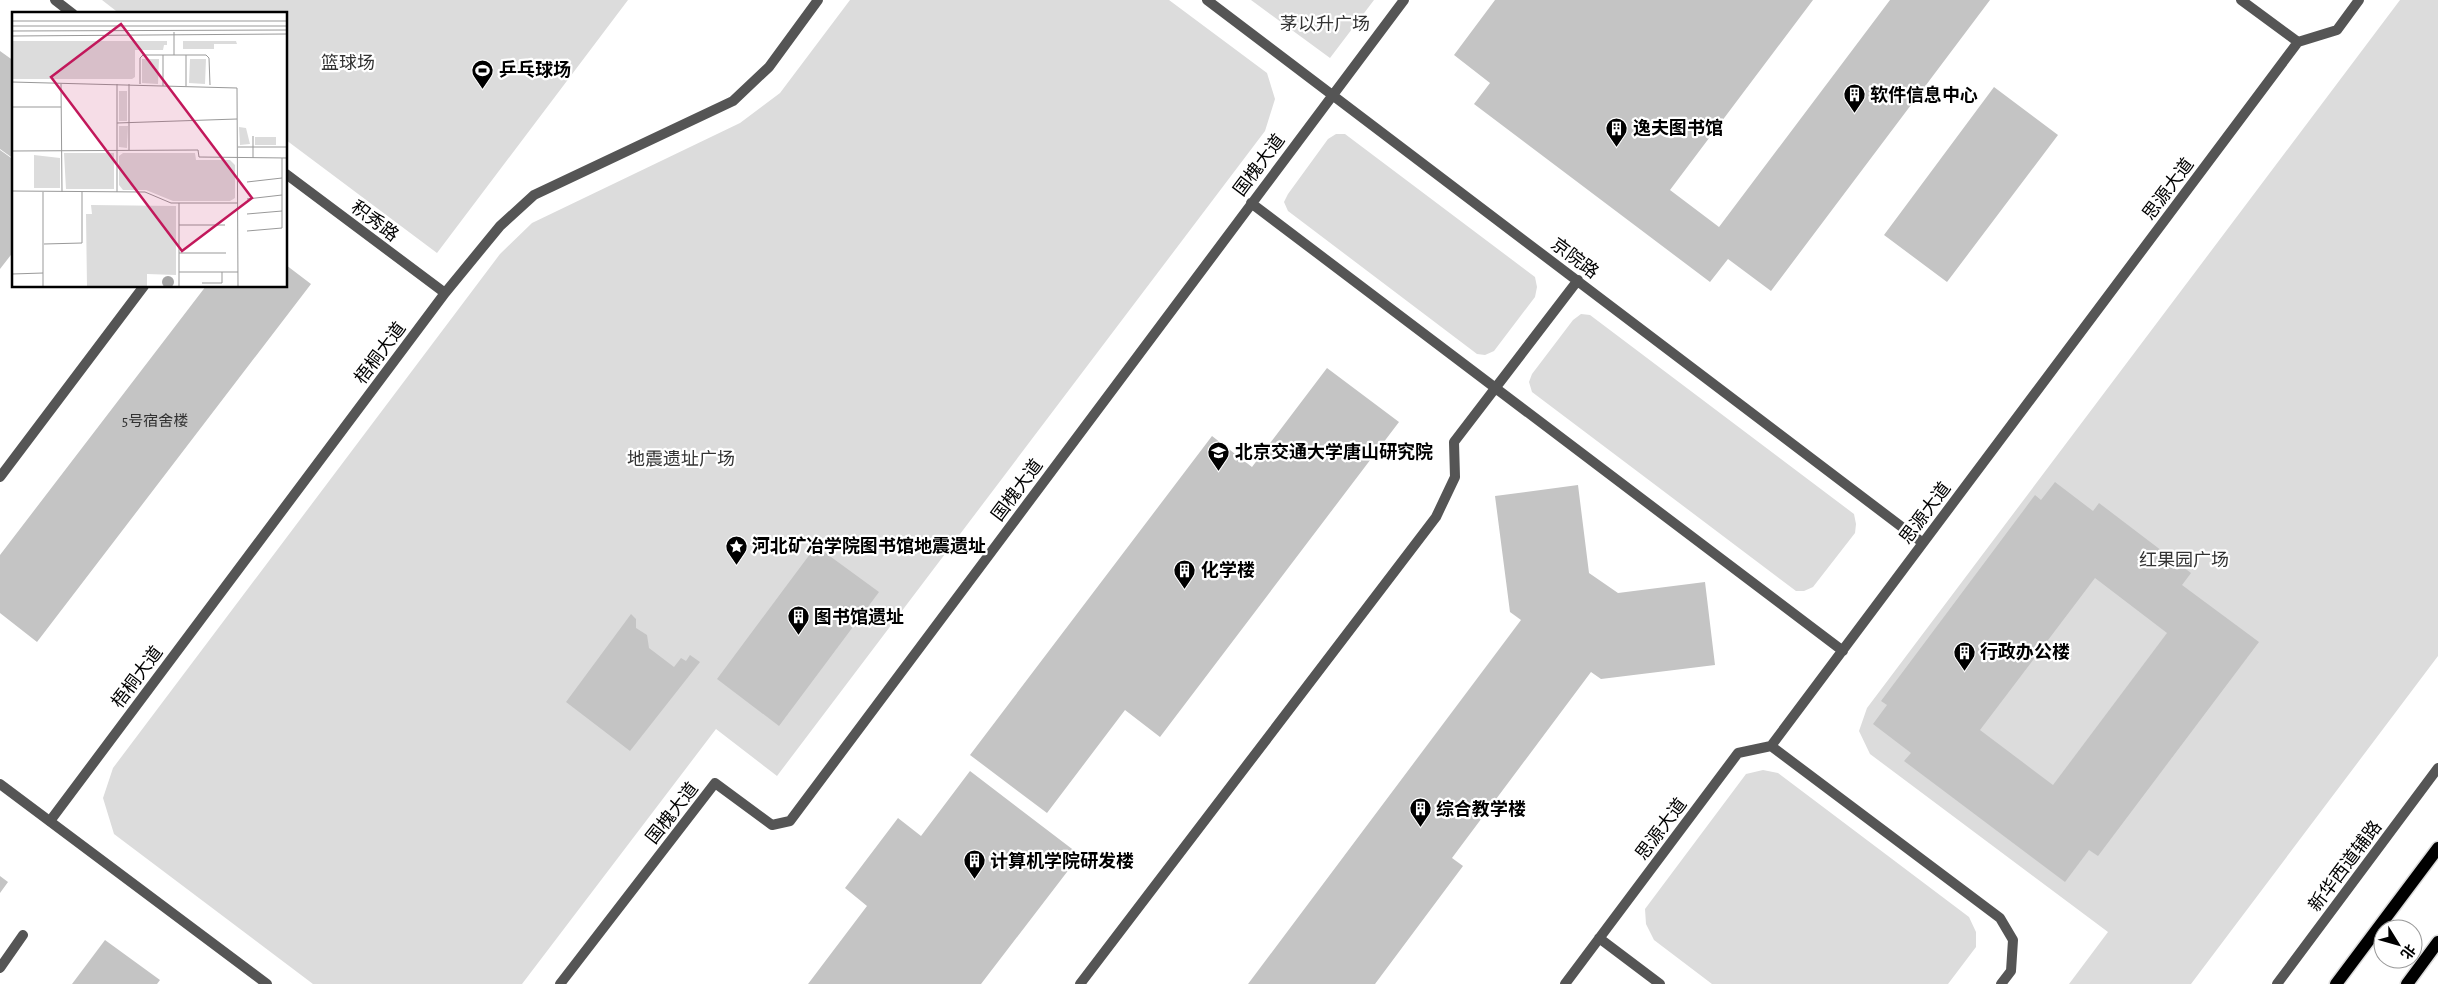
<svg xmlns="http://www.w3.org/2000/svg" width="2438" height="984" font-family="'Alegreya Sans','Noto Sans SC',sans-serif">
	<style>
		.green { fill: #dcdcdc }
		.building { fill: #c4c4c4; fill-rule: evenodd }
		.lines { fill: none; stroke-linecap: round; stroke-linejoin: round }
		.primary-casing { stroke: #dbdbdb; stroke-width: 15 }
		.lane { stroke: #555; stroke-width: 10 }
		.street { stroke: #555; stroke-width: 10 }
		.primary { stroke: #000; stroke-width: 12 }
		.labels { text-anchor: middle; stroke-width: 4.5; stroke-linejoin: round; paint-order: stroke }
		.number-label { font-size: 15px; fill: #313131 }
		.park-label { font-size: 18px; fill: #333; stroke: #fff }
		.poi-label { font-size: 18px; font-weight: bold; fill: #000; stroke: #fff; text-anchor: start }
		.street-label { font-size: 18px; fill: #000; stroke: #fff }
		.inset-road { fill: none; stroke: #999; stroke-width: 1 }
		.view { fill: #c2185b; fill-opacity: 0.15; stroke: #c2185b; stroke-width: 2.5 }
		.inset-edge { fill: none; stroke: #000; stroke-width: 2.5 }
	</style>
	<rect width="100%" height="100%" fill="#fff"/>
	<path class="green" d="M 102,0 L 628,0 L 437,253 L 286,140 L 286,14 L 120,14 Z
		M 850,0 L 1169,0 L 1267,73 L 1275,99 L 1265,131 L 777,776 L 716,729 L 522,984 L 313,984 L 114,834 L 103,798 L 113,768 L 500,254 L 532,223 L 740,123 L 780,93 Z
		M 1251,0 L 1374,0 L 1330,58 Z
		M 2400,0 L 2438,0 L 2438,656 L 2191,984 L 2069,984 L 2108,932 L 1870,754 L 1859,731 L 1867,708 Z
		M 1336,134 L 1345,134 L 1535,277 L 1537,287 L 1535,297 L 1494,351 L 1485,355 L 1477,354 L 1288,211 L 1284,202 L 1288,194 L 1328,139 Z
		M 1581,314 L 1590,315 L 1854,514 L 1856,524 L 1855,533 L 1813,587 L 1804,591 L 1796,591 L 1532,392 L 1529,382 L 1532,374 L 1573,320 Z
		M 1763,770 L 1778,773 L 1969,917 L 1976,932 L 1976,947 L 1948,984 L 1712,984 L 1654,940 L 1646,924 L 1645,909 L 1746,774 Z"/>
	<path class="building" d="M 1495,0 L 1813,0 L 1670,190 L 1719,227 L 1890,0 L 1990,0 L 1771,291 L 1728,259 L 1710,282 L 1474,104 L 1490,83 L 1454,55 Z
		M 0,51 L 14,61 L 14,159 L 0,149 Z
		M 1994,87 L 2058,135 L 1947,282 L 1884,235 Z
		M 0,150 L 14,160 L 14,251 L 0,269 Z
		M 286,265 L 311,284 L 37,642 L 0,613 L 0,555 L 206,286 L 286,286 Z
		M 1327,368 L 1399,422 L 1160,737 L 1125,710 L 1047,813 L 970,755 L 1212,436 L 1252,467 Z
		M 2055,482 L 2093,511 L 2099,503 L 2191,573 L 2182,585 L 2259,642 L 2098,856 L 2089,850 L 2065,882 L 1904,761 L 1911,753 L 1873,724 L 1887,705 L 1881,701 L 2035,495 L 2041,500 ZM 2095,578 L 2167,633 L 2053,785 L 1980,730 Z
		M 1578,485 L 1589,573 L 1618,593 L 1705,582 L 1715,665 L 1601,679 L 1591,672 L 1452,858 L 1463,866 L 1375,984 L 1248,984 L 1521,620 L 1510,612 L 1495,496 Z
		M 816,546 L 879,592 L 779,726 L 717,679 Z
		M 631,614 L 636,619 L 636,628 L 647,635 L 649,648 L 674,667 L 681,658 L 686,661 L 690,655 L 700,662 L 630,751 L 566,702 Z
		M 970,771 L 1080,855 L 981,984 L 808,984 L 867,906 L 845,888 L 898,818 L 921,836 Z
		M 0,876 L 8,882 L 0,893 Z
		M 105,940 L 160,980 L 157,984 L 72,984 Z"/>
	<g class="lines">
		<defs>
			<path id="primary" d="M 2336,984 L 2438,848
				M 2407,984 L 2438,942"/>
		</defs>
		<use href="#primary" class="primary-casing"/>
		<path class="lane" d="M 55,0 L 73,14
			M 1207,0 L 1923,543
			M 2241,0 L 2298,42
			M 2298,42 L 2337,30 L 2359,0
			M 286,174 L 445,293
			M 1251,203 L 1843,651
			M 0,477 L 144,286
			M 1771,746 L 2000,918 L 2013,940 L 2011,971 L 2001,984
			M 50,821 L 445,293 L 500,226 L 534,195 L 733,101 L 769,67 L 818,0
			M 1599,938 L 1660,984
			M 560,984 L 715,783 L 772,825 L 790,821 L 1404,0
			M 1080,984 L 1436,517 L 1455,477 L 1454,442 L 1578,280
			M 1565,984 L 1738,753 L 1771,746 L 2298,42"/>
		<path class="street" d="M 0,784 L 267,984
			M 0,968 L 23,935
			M 2277,984 L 2438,768"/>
		<use href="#primary" class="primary"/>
	</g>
	<defs>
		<symbol id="stadium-pin" viewBox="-11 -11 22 30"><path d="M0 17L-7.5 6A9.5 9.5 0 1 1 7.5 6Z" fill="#000" stroke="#fff"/><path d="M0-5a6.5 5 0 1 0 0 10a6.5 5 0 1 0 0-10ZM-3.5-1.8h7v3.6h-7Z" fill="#fff"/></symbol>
		<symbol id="building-pin" viewBox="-11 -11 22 30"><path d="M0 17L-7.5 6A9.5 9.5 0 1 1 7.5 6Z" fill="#000" stroke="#fff"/><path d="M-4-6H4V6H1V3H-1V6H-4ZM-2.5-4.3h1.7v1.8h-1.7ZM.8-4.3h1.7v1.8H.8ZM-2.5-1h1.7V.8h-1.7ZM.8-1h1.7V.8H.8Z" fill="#fff"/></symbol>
		<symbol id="university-pin" viewBox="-11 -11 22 30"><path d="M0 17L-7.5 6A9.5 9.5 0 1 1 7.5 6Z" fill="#000" stroke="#fff"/><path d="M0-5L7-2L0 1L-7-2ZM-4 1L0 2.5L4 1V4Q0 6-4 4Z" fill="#fff"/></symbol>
		<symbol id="sight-pin" viewBox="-11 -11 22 30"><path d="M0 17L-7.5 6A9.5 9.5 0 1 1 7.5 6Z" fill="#000" stroke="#fff"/><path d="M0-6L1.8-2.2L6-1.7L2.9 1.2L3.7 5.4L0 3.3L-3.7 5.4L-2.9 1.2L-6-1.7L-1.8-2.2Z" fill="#fff"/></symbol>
	</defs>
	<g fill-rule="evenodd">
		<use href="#stadium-pin" x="470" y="58" width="25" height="34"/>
		<use href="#building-pin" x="1842" y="82" width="25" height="34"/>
		<use href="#building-pin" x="1604" y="116" width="25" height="34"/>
		<use href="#university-pin" x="1206" y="440" width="25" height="34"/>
		<use href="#sight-pin" x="724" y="534" width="25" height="34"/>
		<use href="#building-pin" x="1172" y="558" width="25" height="34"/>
		<use href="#building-pin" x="786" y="604" width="25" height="34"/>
		<use href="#building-pin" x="1952" y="640" width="25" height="34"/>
		<use href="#building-pin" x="1408" y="796" width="25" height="34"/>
		<use href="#building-pin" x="962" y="848" width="25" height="34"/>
	</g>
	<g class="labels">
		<g class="number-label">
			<text x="155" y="426">5号宿舍楼</text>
		</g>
		<g class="park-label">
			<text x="1325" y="30">茅以升广场</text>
			<text x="348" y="69">篮球场</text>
			<text x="681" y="465">地震遗址广场</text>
			<text x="2184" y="566">红果园广场</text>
		</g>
		<g class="poi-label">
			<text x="499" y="76">乒乓球场</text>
			<text x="1870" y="101">软件信息中心</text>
			<text x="1633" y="134">逸夫图书馆</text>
			<text x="1235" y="458">北京交通大学唐山研究院</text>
			<text x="752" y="552">河北矿冶学院图书馆地震遗址</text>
			<text x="1201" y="576">化学楼</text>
			<text x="814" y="623">图书馆遗址</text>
			<text x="1980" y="658">行政办公楼</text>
			<text x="1436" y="815">综合教学楼</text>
			<text x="990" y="867">计算机学院研发楼</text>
		</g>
		<g class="street-label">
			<text transform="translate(1259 165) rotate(-53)" y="6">国槐大道</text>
			<text transform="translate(2168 189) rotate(-53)" y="6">思源大道</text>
			<text transform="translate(375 221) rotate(37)" y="6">积秀路</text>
			<text transform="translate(1575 258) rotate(37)" y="6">京院路</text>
			<text transform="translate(380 353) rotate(-53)" y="6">梧桐大道</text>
			<text transform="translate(1017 490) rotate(-53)" y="6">国槐大道</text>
			<text transform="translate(1925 513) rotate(-53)" y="6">思源大道</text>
			<text transform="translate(137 677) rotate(-53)" y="6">梧桐大道</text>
			<text transform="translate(672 813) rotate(-52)" y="6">国槐大道</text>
			<text transform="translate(1661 829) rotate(-53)" y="6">思源大道</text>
			<text transform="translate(2345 866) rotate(-53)" y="6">新华西道辅路</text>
		</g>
	</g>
	<g transform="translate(12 12)">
		<rect width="275" height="275" fill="#fff"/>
		<path d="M 0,29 L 155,29 L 155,33 L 152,33 L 151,38 L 123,38 L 123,65 L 120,67 L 0,67 ZM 171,29 L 224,29 L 225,32 L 202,32 L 202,37 L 171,37 ZM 130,47 L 147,47 L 146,72 L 130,71 ZM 178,47 L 194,47 L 193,72 L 177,71 ZM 107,79 L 115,79 L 115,109 L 107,109 ZM 107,114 L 116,114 L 115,136 L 107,135 ZM 227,115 L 234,116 L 238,132 L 228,133 ZM 243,125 L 264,125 L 264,133 L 243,133 ZM 52,141 L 102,141 L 102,177 L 54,177 ZM 111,141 L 183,141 L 184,148 L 218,148 L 223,153 L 223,186 L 218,189 L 161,189 L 134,178 L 111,178 L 107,173 L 107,144 ZM 22,143 L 48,146 L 48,176 L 22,176 ZM 79,193 L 164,194 L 164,263 L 135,262 L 135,275 L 75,275 L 74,202 L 80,202 Z" fill="#dcdcdc"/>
		<path d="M150 270a6 6 0 1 1 12 0a6 6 0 1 1-12 0Z" fill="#a3a3a3"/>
		<path class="inset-road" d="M 0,9 L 275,9M 0,14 L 275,14M 0,19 L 275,18M 162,20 L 162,43M 0,24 L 275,22M 151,43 L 151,74M 174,43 L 174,74M 0,70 L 225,76 L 226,275M 49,72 L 50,180M 128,72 L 128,46 L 131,43 L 194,43 L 197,46 L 198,73M 0,95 L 49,95M 105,111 L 225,107M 241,124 L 241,146M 226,135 L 275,135M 117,138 L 117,72M 0,139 L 186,138 L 187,145 L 275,146M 235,170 L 270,166M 0,179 L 133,180 L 159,191 L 226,191M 105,180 L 105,72M 235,187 L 270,183M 167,191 L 167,275M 235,202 L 270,199M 167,213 L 213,213M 235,219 L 270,216 L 270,146M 32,232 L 70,231 L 70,180M 167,241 L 214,241M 167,260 L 226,260M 0,262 L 31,261M 190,271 L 210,271 L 210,260M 31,275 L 31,180"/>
		<path class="view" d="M 109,12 L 240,186 L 170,239 L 39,65 Z"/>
		<rect width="275" height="275" class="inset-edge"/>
	</g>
	<g transform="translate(2398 944) rotate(127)"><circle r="24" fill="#ffffff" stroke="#999999"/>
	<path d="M0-4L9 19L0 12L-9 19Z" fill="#000000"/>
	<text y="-8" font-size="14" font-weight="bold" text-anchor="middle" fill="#000000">北</text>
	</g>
</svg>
